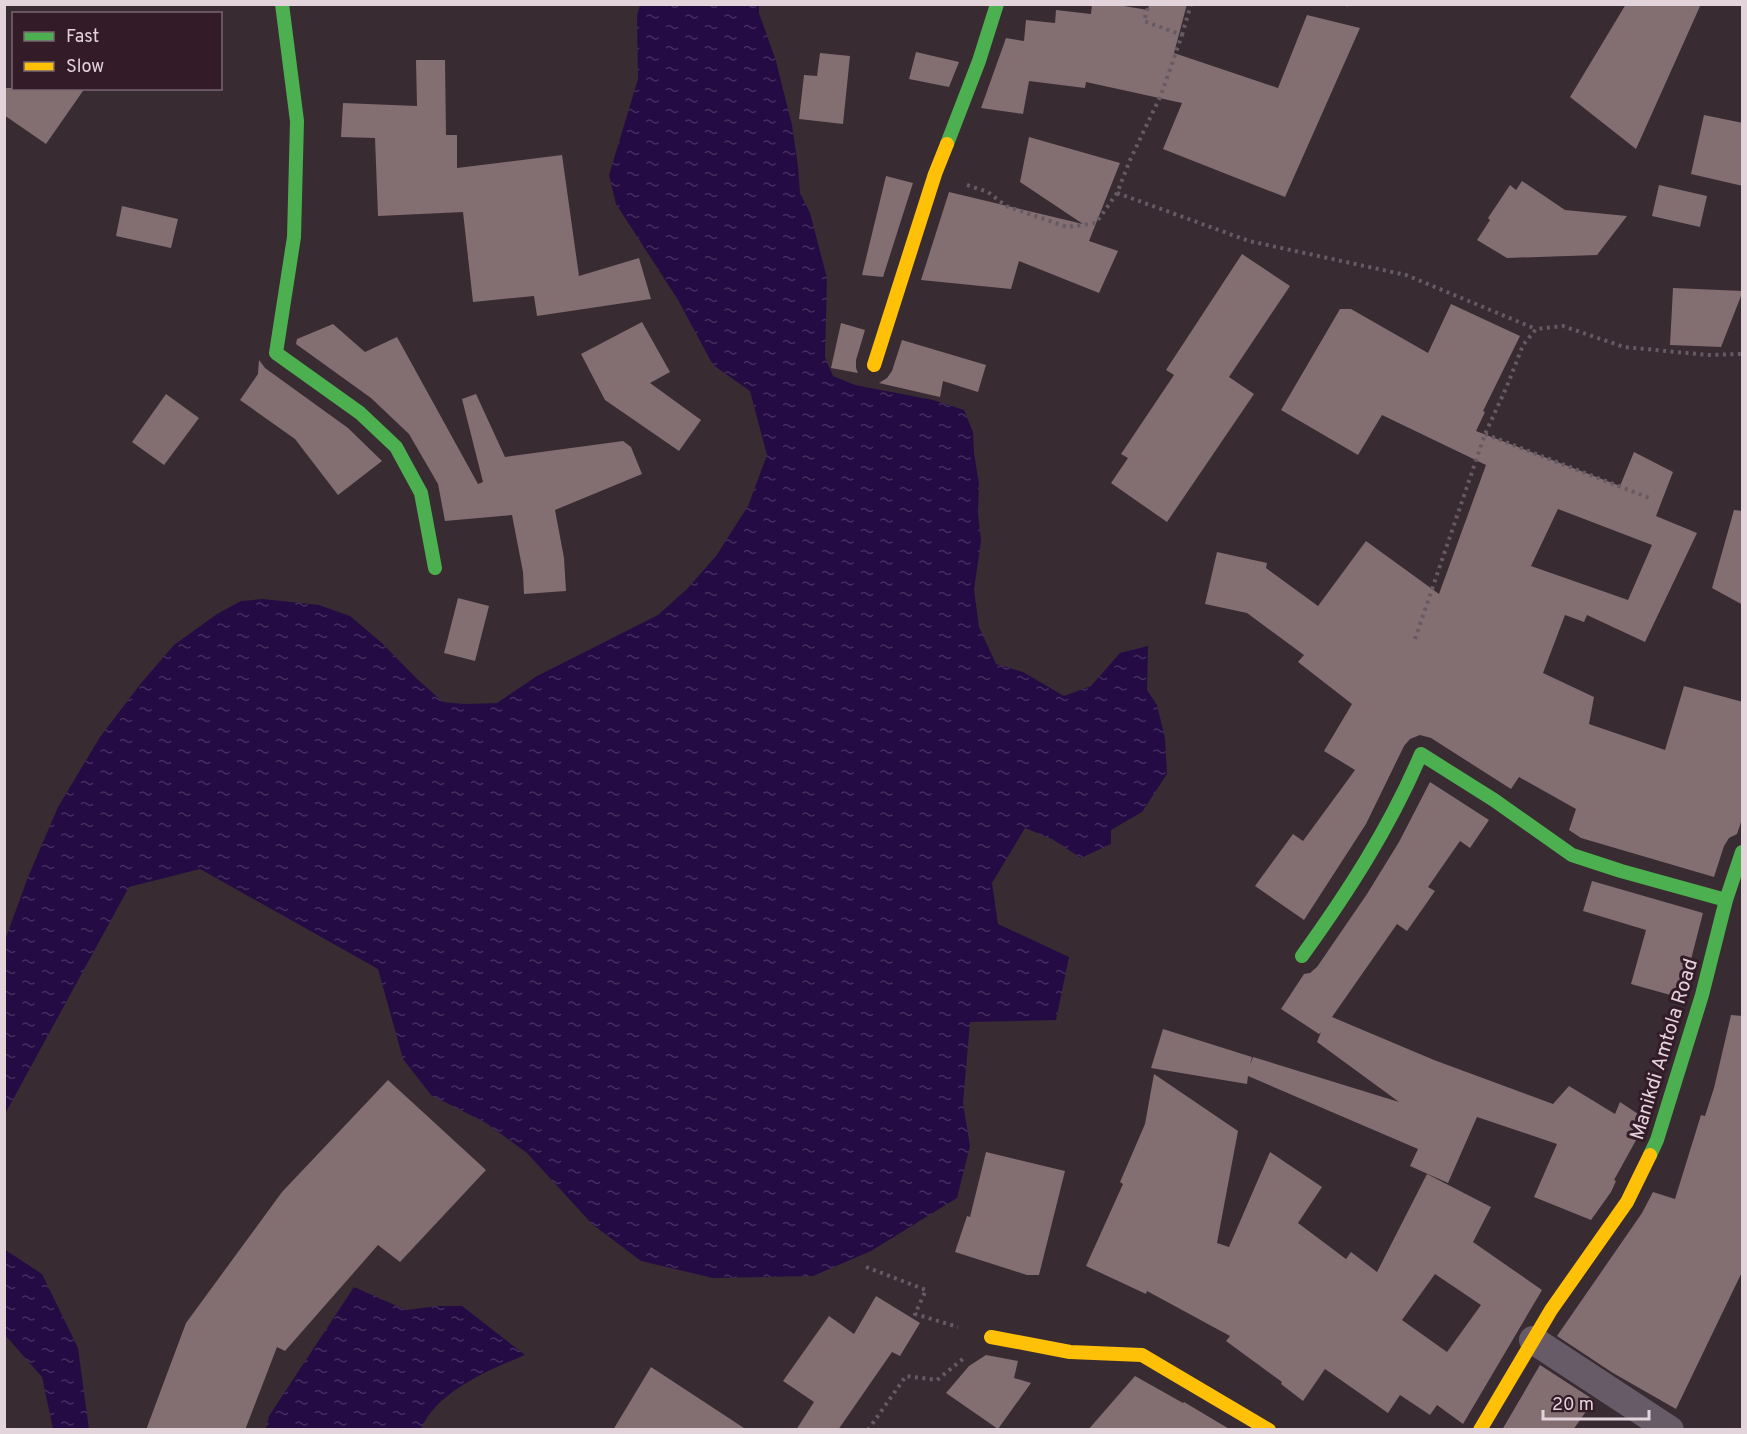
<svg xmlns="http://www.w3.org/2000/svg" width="1747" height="1434" font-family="Overpass,sans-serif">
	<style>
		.water { fill: url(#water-ripples) }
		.building { fill: #836e72; fill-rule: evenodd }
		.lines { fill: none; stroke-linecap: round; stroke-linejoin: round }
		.path { stroke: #665b65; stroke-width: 4; stroke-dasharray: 3 4.5; stroke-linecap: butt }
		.street { stroke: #685b68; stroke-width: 28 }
		.fast { stroke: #4caf50; stroke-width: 14 }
		.slow { stroke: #ffc107; stroke-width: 14 }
		.labels { text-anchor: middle; stroke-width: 6; stroke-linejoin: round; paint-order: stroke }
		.street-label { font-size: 20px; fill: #e3d3db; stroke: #331c28 }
	</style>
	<defs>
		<pattern id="water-ripples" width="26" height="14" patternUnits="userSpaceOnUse" patternTransform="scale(1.5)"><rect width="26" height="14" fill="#250b44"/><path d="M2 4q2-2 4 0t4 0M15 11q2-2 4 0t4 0" fill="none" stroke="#442e5e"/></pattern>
	</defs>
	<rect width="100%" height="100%" fill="#382b32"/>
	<path class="water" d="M 640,5 L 759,5 L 759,13 L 776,61 L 792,125 L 798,166 L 800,193 L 810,213 L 827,278 L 825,357 L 833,376 L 855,385 L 933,400 L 964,410 L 973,432 L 974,453 L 979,484 L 978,514 L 981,541 L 974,590 L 979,627 L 996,664 L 1023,672 L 1064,696 L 1091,686 L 1120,653 L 1148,646 L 1147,690 L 1157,705 L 1165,738 L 1167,774 L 1142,812 L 1111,830 L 1111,844 L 1081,858 L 1052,839 L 1025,828 L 992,883 L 998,924 L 1069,957 L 1056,1020 L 970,1022 L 963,1103 L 970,1146 L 957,1198 L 871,1251 L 813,1276 L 713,1278 L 641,1261 L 592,1224 L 527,1153 L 486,1123 L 431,1095 L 403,1059 L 378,969 L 200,869 L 129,887 L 5,1114 L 5,940 L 28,877 L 58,807 L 100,737 L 142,682 L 174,645 L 217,614 L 241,601 L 263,599 L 319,605 L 350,616 L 382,643 L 416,678 L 443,702 L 465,704 L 497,703 L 537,676 L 658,615 L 687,589 L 716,556 L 748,506 L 767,455 L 750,391 L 713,365 L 678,300 L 616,204 L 609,175 L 638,79 L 637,16 Z
		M 4,1249 L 42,1274 L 78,1348 L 89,1429 L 53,1429 L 42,1377 L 5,1335 Z
		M 354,1287 L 406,1310 L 438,1306 L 462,1306 L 525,1355 C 489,1370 437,1391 421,1429 L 266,1429 L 269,1416 Z"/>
	<path class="building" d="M 1092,4 L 1112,4 L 1148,10 L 1149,4 L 1187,4 L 1174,53 L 1278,88 L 1307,15 L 1360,28 L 1285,197 L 1163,149 L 1182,103 L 1086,82 L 1085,88 L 1029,81 L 1023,114 L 981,108 L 1006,38 L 1024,41 L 1026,20 L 1055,23 L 1056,10 L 1091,14 Z
		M 1626,4 L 1701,4 L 1636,149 L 1570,97 Z
		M 916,52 L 959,62 L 949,87 L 909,79 Z
		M 820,53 L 850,56 L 843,124 L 799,119 L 804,75 L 817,76 Z
		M 416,60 L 445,60 L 446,135 L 457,135 L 457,168 L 562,155 L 579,276 L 639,258 L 651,299 L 537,316 L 534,296 L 473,302 L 463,212 L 378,216 L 375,138 L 341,137 L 343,103 L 417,106 Z
		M 4,88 L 85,88 L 46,144 L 4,115 Z
		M 1704,115 L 1743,123 L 1743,186 L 1691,174 Z
		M 1029,137 L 1120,163 L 1089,241 L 1118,251 L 1099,293 L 1019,261 L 1011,289 L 921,280 L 949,192 L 1083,224 L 1020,182 Z
		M 886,176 L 913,183 L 883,277 L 862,275 Z
		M 1522,181 L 1565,210 L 1627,216 L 1597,255 L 1507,258 L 1477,240 L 1490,220 L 1488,218 L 1510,185 L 1516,190 Z
		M 1659,185 L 1707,196 L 1700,227 L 1652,216 Z
		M 122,206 L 178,219 L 171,248 L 116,236 Z
		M 1242,254 L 1290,286 L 1229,377 L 1254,394 L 1167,522 L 1111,483 L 1128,458 L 1121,454 L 1174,375 L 1166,370 Z
		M 1673,288 L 1743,291 L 1721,347 L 1670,345 Z
		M 1451,304 L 1520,336 L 1483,411 L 1485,412 L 1476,431 L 1620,486 L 1634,452 L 1673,472 L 1656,516 L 1697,533 L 1645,642 L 1587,615 L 1584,622 L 1565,615 L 1543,673 L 1594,697 L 1589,724 L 1665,750 L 1684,686 L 1743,702 L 1743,816 L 1737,834 L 1729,838 L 1724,846 L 1714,877 L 1581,838 L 1569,830 L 1576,809 L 1519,777 L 1511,789 L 1431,738 L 1420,735 L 1410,739 L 1404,746 L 1366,824 L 1304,920 L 1255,886 L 1293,834 L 1303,841 L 1355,770 L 1324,751 L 1352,704 L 1298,662 L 1304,655 L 1247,613 L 1205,604 L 1217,552 L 1267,563 L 1266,568 L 1318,606 L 1366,541 L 1439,594 L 1486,465 L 1382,415 L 1358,455 L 1281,410 L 1340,309 L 1351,309 L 1428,353 ZM 1558,509 L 1652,545 L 1628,600 L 1531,566 Z
		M 642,322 L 670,372 L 650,383 L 701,420 L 679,451 L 605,400 L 581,354 Z
		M 841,323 L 865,330 L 856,360 L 856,368 L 858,373 L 831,368 Z
		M 333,324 L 365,352 L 397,337 L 478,484 L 483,482 L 462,399 L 476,394 L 505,457 L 623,441 L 631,447 L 642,474 L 555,510 L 564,558 L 566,591 L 524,594 L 523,572 L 512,515 L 445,521 L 438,484 L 409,434 L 371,398 L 296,344 L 297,339 Z
		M 902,340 L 986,365 L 978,392 L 943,381 L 940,397 L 879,383 L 887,378 L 892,371 Z
		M 259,360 L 265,368 L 348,428 L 382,461 L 338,495 L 295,439 L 240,400 L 258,374 Z
		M 166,394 L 199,418 L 164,465 L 132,442 Z
		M 1734,510 L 1743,511 L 1743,605 L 1712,588 Z
		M 458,598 L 489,606 L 475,661 L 444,653 Z
		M 1430,782 L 1489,820 L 1470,848 L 1460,841 L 1428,887 L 1435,891 L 1407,931 L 1397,924 L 1332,1017 L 1434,1060 L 1553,1104 L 1569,1086 L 1615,1114 L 1620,1102 L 1644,1118 L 1640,1133 L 1614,1180 L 1616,1181 L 1611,1192 L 1591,1220 L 1534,1197 L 1557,1144 L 1477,1117 L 1448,1183 L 1410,1166 L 1418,1149 L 1248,1076 L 1247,1084 L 1151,1068 L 1163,1029 L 1252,1057 L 1250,1065 L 1253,1057 L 1399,1102 L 1317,1042 L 1321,1032 L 1319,1034 L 1281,1009 L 1304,974 L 1310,973 L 1317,967 L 1367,894 L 1399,842 Z
		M 1592,881 L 1703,913 L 1681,998 L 1631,984 L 1646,930 L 1583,911 Z
		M 1731,1015 L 1743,1016 L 1743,1270 L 1676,1409 L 1613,1373 L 1557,1336 L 1642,1213 L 1653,1192 L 1675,1199 L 1701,1115 L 1705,1116 L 1714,1088 Z
		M 1154,1074 L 1238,1131 L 1217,1243 L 1229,1247 L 1270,1152 L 1322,1187 L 1298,1223 L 1346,1259 L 1351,1252 L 1377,1272 L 1427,1174 L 1491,1207 L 1473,1242 L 1542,1290 L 1463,1424 L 1437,1405 L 1430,1415 L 1400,1395 L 1388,1413 L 1325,1369 L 1303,1401 L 1281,1384 L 1282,1382 L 1226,1341 L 1230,1336 L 1147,1291 L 1146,1294 L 1086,1266 L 1123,1184 L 1120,1182 L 1145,1124 ZM 1435,1274 L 1481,1305 L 1447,1352 L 1402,1320 Z
		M 388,1080 L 486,1170 L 400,1262 L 378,1245 L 285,1351 L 277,1347 L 245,1430 L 146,1430 L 186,1323 L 282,1192 Z
		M 986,1152 L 1065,1171 L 1039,1275 L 1027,1275 L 955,1252 L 967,1216 L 970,1217 Z
		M 876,1296 L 920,1323 L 900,1356 L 892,1352 L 838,1430 L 796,1430 L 814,1402 L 783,1381 L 829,1316 L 854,1334 Z
		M 986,1355 L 1018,1361 L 1014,1378 L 1031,1383 L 998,1429 L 946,1393 L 969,1366 Z
		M 1540,1365 L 1594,1400 L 1573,1430 L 1502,1430 Z
		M 651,1367 L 747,1430 L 613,1430 Z
		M 1135,1376 L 1183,1403 L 1184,1402 L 1231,1430 L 1088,1430 Z"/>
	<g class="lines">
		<path class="path" d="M 1346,4 L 1349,5
			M 1182,35 L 1191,4
			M 967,185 L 988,192 L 1006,206 L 1067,227 L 1096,223 L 1117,193 L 1130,160 L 1161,95 L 1182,35 L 1144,21 L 1149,4
			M 1117,193 L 1249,241 L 1406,275 L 1536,329
			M 1485,434 L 1652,499
			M 1415,639 L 1485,434 L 1507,386 L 1523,345 L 1536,329 L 1563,326 L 1624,347 L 1708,355 L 1742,354
			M 866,1267 L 926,1290 L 915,1314 L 958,1327
			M 868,1430 L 906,1376 L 937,1380 L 964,1358"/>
		<path class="street" d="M 1533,1340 L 1670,1430"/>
		<path class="fast" d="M 282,4 L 297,121 L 294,237 L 276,353 L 360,413 L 396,447 L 421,493 L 435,568
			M 947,144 L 979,61 L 997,4
			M 1302,956 C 1348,892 1390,827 1421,754 L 1494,800 L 1572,855 L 1621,871 L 1726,900
			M 1650,1155 L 1657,1140 L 1702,995 L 1726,900 L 1742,852"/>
		<path class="slow" d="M 874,365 L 935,174 L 947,144
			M 991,1337 L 1070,1352 L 1142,1355 L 1269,1430
			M 1480,1430 L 1551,1310 L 1627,1202 L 1650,1155"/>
	</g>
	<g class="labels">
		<g class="street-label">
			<text transform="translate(1663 1049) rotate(-73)" y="7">Manikdi Amtola Road</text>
		</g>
	</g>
	<rect width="1747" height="1434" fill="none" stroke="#e3d3db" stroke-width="12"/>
	<rect x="12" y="12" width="210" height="78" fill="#331c28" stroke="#796570" stroke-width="1.5"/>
	<rect x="24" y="32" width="30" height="9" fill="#4caf50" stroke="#796570" stroke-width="1.5"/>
	<text x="66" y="42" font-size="18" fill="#e3d3db">Fast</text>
	<rect x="24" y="62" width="30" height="9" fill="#ffc107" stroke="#796570" stroke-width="1.5"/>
	<text x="66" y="72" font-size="18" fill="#e3d3db">Slow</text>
	<path d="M1543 1410v9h106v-9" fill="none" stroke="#e3d3db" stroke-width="3"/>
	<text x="1552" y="1410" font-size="18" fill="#e3d3db" stroke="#331c28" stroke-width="4.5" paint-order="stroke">20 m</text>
</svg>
